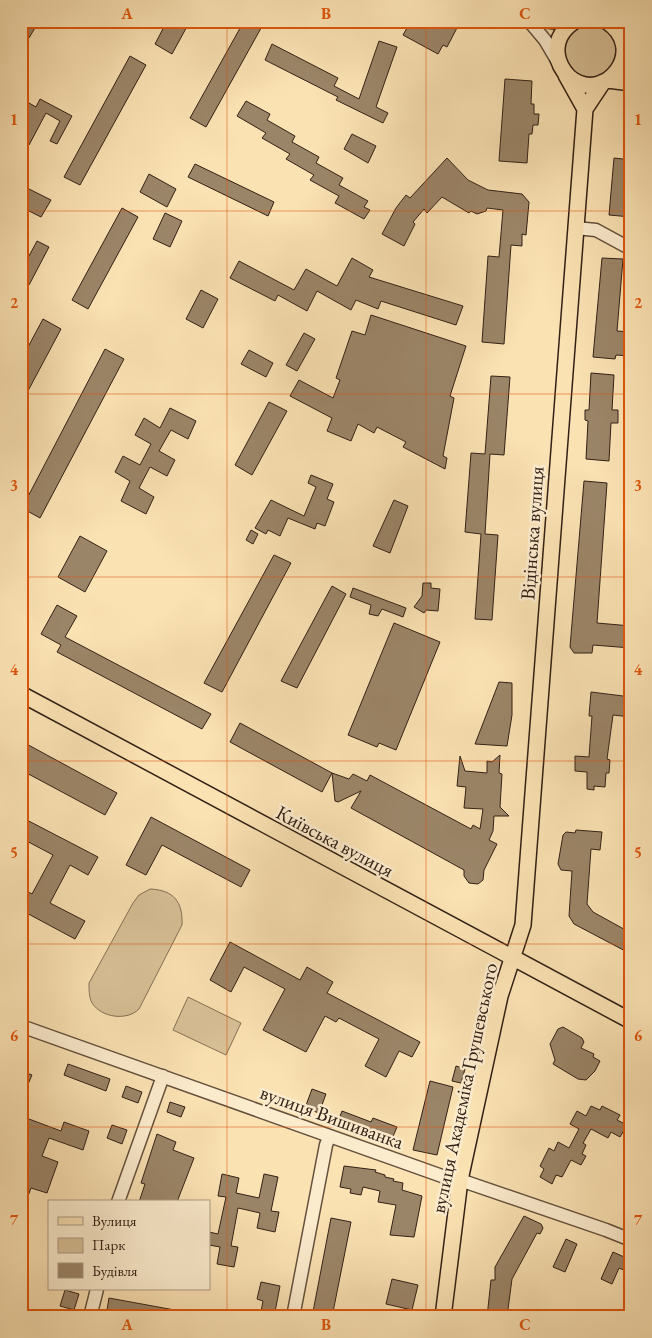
<svg xmlns="http://www.w3.org/2000/svg" width="652" height="1338" font-family="'EB Garamond',serif">
	<style>
		.green { fill: #d9c198; stroke: #867057 }
		.building { fill: #9b8568; stroke: #322016 }
		.lines { fill: none; stroke-linecap: round; stroke-linejoin: round }
		.minor-casing { stroke: #64503d; stroke-width: 15 }
		.major-casing { stroke: #322016; stroke-width: 18 }
		.minor { stroke: #fcecce; stroke-width: 12 }
		.major { stroke: #fbe2b3; stroke-width: 15 }
		.grid { fill: none; stroke: #df560c; stroke-width: 1; stroke-opacity: 0.55 }
		.labels { text-anchor: middle; stroke-width: 5; stroke-linejoin: round; paint-order: stroke }
		.street-label { font-size: 20px; fill: #322016; stroke: #fcecce }
		.neatline { fill: none; stroke: #df560c; stroke-width: 2 }
		.grid-label { font-size: 16px; text-anchor: middle; font-weight: bold; fill: #df560c }
	</style>
	<rect width="100%" height="100%" fill="#fbe2b3"/>
	<filter id="stains"><feTurbulence type="fractalNoise" baseFrequency=".004" numOctaves="4"/><feColorMatrix values="0 0 0 0 .2 0 0 0 0 .09 0 0 0 0 .02 0 0 0 .5 -.17"/></filter>
	<radialGradient id="worn" r=".72"><stop offset=".6" stop-color="#630" stop-opacity="0"/><stop offset="1" stop-color="#630" stop-opacity=".3"/></radialGradient>
	<path class="green" d="M565 51a26 26 0 1 1 52 0a26 26 0 1 1-52 0Z
		M 150,889 C 174,890 183,902 182,925 L 139,1009 C 127,1021 102,1018 92,1003 C 89,997 89,990 89,983 L 133,903 L 139,895 Z
		M 188,997 L 241,1023 L 226,1055 L 173,1030 Z"/>
	<path class="building" d="M 21,21 L 39,21 L 29,38 L 21,33 Z
		M 167,21 L 190,21 L 172,54 L 155,44 Z
		M 244,21 L 265,21 L 206,127 L 190,118 Z
		M 411,21 L 450,21 L 458,26 L 447,47 L 443,45 L 438,54 L 403,35 Z
		M 379,41 L 397,47 L 376,107 L 388,113 L 383,123 L 336,100 L 338,97 L 265,60 L 272,44 L 338,78 L 334,86 L 359,99 Z
		M 130,56 L 146,65 L 80,185 L 64,177 Z
		M 505,79 L 532,81 L 531,104 L 534,104 L 534,114 L 539,114 L 538,125 L 533,125 L 532,134 L 529,134 L 527,163 L 499,161 Z
		M 40,99 L 72,116 L 57,144 L 50,141 L 60,121 L 46,113 L 29,145 L 21,141 L 21,116 L 29,103 L 36,107 Z
		M 246,101 L 270,114 L 267,120 L 295,136 L 292,142 L 319,157 L 316,163 L 343,178 L 339,185 L 368,201 L 364,207 L 370,210 L 364,219 L 335,203 L 339,196 L 310,180 L 314,175 L 286,159 L 290,154 L 262,138 L 266,133 L 237,116 Z
		M 352,134 L 376,146 L 368,163 L 344,149 Z
		M 447,158 L 468,180 L 488,190 L 522,194 L 529,202 L 526,235 L 522,234 L 522,246 L 511,245 L 504,344 L 482,342 L 488,256 L 499,257 L 503,210 L 487,208 L 486,211 L 477,214 L 471,211 L 469,213 L 442,197 L 427,213 L 424,209 L 413,222 L 415,224 L 404,246 L 382,234 L 396,208 L 406,195 L 410,198 Z
		M 614,158 L 631,160 L 631,217 L 609,215 Z
		M 195,164 L 274,202 L 268,216 L 188,177 Z
		M 149,174 L 176,189 L 167,207 L 140,192 Z
		M 21,185 L 51,200 L 41,217 L 21,207 Z
		M 122,208 L 138,217 L 88,309 L 72,300 Z
		M 165,213 L 182,221 L 170,247 L 153,239 Z
		M 37,241 L 49,247 L 29,285 L 21,281 L 21,271 Z
		M 352,258 L 373,270 L 369,277 L 463,306 L 456,325 L 381,301 L 378,309 L 356,300 L 351,310 L 317,291 L 307,311 L 278,295 L 275,301 L 230,278 L 239,261 L 294,290 L 306,269 L 337,286 Z
		M 602,258 L 623,259 L 617,331 L 631,332 L 631,356 L 616,355 L 615,359 L 593,357 Z
		M 201,290 L 218,299 L 203,328 L 186,319 Z
		M 371,315 L 466,346 L 450,396 L 454,398 L 443,456 L 447,458 L 445,469 L 403,447 L 406,442 L 377,427 L 374,433 L 358,424 L 351,441 L 327,431 L 332,418 L 290,396 L 299,380 L 333,398 L 340,380 L 336,378 L 352,331 L 365,335 Z
		M 43,319 L 61,329 L 21,404 L 21,360 Z
		M 304,333 L 315,339 L 297,371 L 286,365 Z
		M 105,349 L 124,359 L 40,518 L 22,508 Z
		M 249,350 L 273,363 L 266,377 L 241,364 Z
		M 591,373 L 614,375 L 612,410 L 618,410 L 618,423 L 611,423 L 609,461 L 586,459 L 588,421 L 585,420 L 585,410 L 589,410 Z
		M 491,376 L 510,377 L 504,455 L 490,454 L 485,534 L 498,535 L 492,620 L 475,619 L 481,534 L 465,532 L 471,453 L 485,454 Z
		M 269,402 L 287,411 L 252,475 L 235,465 Z
		M 170,408 L 196,421 L 188,439 L 171,430 L 159,451 L 175,460 L 167,476 L 150,467 L 139,488 L 154,497 L 146,514 L 121,501 L 130,481 L 115,472 L 123,456 L 140,465 L 151,444 L 135,435 L 144,418 L 160,428 Z
		M 311,475 L 333,484 L 327,499 L 334,502 L 325,526 L 317,523 L 315,529 L 288,518 L 280,536 L 268,530 L 266,534 L 255,528 L 271,500 L 304,516 L 316,487 L 308,483 Z
		M 584,481 L 607,483 L 597,623 L 631,626 L 631,648 L 593,645 L 592,653 L 574,653 L 570,647 Z
		M 394,500 L 408,506 L 390,553 L 373,546 Z
		M 251,530 L 258,534 L 253,544 L 246,540 Z
		M 80,536 L 107,551 L 85,592 L 58,577 Z
		M 274,555 L 291,563 L 222,692 L 204,683 Z
		M 423,583 L 431,583 L 431,588 L 440,589 L 438,611 L 426,610 L 424,613 L 414,607 L 422,596 Z
		M 332,586 L 346,594 L 297,688 L 281,681 Z
		M 353,588 L 406,608 L 403,617 L 382,609 L 378,616 L 369,614 L 371,605 L 350,597 Z
		M 57,605 L 77,616 L 65,637 L 211,714 L 202,729 L 57,652 L 61,645 L 41,634 Z
		M 394,623 L 440,642 L 396,750 L 379,743 L 377,747 L 348,735 Z
		M 499,682 L 512,683 L 512,715 L 507,746 L 475,744 Z
		M 591,692 L 631,697 L 631,717 L 613,715 L 607,759 L 610,760 L 609,773 L 606,773 L 605,787 L 594,786 L 594,790 L 587,789 L 587,772 L 575,771 L 575,756 L 589,757 L 592,716 L 589,716 Z
		M 240,723 L 332,773 L 349,779 L 353,774 L 367,781 L 370,775 L 471,829 L 473,825 L 480,829 L 483,809 L 464,808 L 466,787 L 457,786 L 460,756 L 465,771 L 487,773 L 487,761 L 492,762 L 500,755 L 499,773 L 502,774 L 500,807 L 509,816 L 494,816 L 493,831 L 489,840 L 497,844 L 484,870 L 483,880 L 478,884 L 469,883 L 464,876 L 464,870 L 351,808 L 361,791 L 338,802 L 335,801 L 332,773 L 322,792 L 230,742 Z
		M 21,741 L 117,793 L 105,815 L 21,770 Z
		M 21,817 L 98,857 L 88,875 L 70,865 L 50,903 L 85,921 L 75,939 L 21,910 L 21,888 L 32,894 L 53,855 L 21,838 Z
		M 151,817 L 250,870 L 241,887 L 162,845 L 146,875 L 126,865 Z
		M 576,830 L 602,832 L 600,850 L 591,849 L 587,904 L 593,912 L 631,933 L 631,954 L 574,924 L 569,916 L 572,871 L 561,870 L 558,864 L 563,835 L 566,832 L 575,833 Z
		M 230,942 L 300,980 L 307,967 L 333,982 L 327,993 L 420,1042 L 412,1057 L 399,1051 L 386,1077 L 365,1066 L 379,1039 L 339,1018 L 336,1022 L 325,1016 L 306,1052 L 263,1030 L 285,989 L 244,967 L 231,992 L 210,980 Z
		M 563,1027 L 582,1038 L 584,1042 L 581,1048 L 594,1054 L 593,1057 L 600,1061 L 595,1071 L 586,1080 L 578,1079 L 553,1064 L 555,1060 L 550,1044 L 558,1029 Z
		M 68,1064 L 110,1079 L 106,1091 L 64,1075 Z
		M 456,1066 L 465,1069 L 461,1083 L 452,1081 Z
		M 21,1071 L 32,1075 L 21,1100 Z
		M 430,1081 L 453,1087 L 437,1155 L 413,1150 Z
		M 126,1086 L 142,1092 L 138,1103 L 122,1097 Z
		M 312,1089 L 326,1094 L 319,1113 L 305,1108 Z
		M 170,1102 L 185,1107 L 181,1117 L 167,1112 Z
		M 591,1106 L 600,1110 L 602,1106 L 620,1115 L 617,1120 L 627,1125 L 620,1137 L 611,1132 L 608,1138 L 591,1129 L 583,1143 L 586,1145 L 582,1154 L 586,1156 L 581,1165 L 571,1160 L 562,1177 L 556,1175 L 552,1184 L 540,1177 L 544,1169 L 540,1166 L 549,1148 L 554,1151 L 558,1142 L 569,1148 L 579,1129 L 570,1124 L 577,1111 L 586,1116 Z
		M 342,1111 L 371,1122 L 373,1118 L 397,1127 L 391,1141 L 355,1125 L 352,1132 L 336,1126 Z
		M 21,1116 L 61,1131 L 64,1122 L 89,1131 L 83,1150 L 49,1138 L 42,1156 L 58,1162 L 47,1193 L 31,1188 L 22,1212 Z
		M 112,1125 L 127,1130 L 122,1144 L 107,1138 Z
		M 157,1134 L 176,1142 L 173,1150 L 194,1158 L 177,1202 L 139,1202 L 145,1184 L 141,1183 Z
		M 344,1166 L 376,1170 L 375,1172 L 385,1175 L 385,1177 L 394,1179 L 393,1181 L 403,1183 L 402,1190 L 422,1196 L 414,1237 L 390,1235 L 396,1205 L 378,1202 L 380,1191 L 363,1187 L 361,1195 L 350,1193 L 351,1189 L 340,1187 Z
		M 222,1174 L 239,1178 L 236,1193 L 259,1198 L 264,1174 L 278,1177 L 271,1211 L 279,1212 L 275,1232 L 257,1228 L 260,1213 L 238,1208 L 231,1246 L 238,1247 L 234,1267 L 217,1264 L 220,1247 L 209,1245 L 209,1232 L 218,1234 L 226,1197 L 218,1196 Z
		M 524,1216 L 541,1224 L 543,1228 L 540,1234 L 537,1233 L 512,1279 L 507,1317 L 487,1317 L 491,1280 L 495,1280 L 495,1267 Z
		M 331,1218 L 351,1222 L 332,1317 L 312,1317 Z
		M 566,1239 L 577,1244 L 565,1272 L 553,1267 Z
		M 613,1252 L 631,1260 L 631,1273 L 619,1268 L 612,1284 L 601,1279 Z
		M 392,1279 L 418,1285 L 412,1310 L 386,1304 Z
		M 261,1282 L 280,1286 L 274,1317 L 260,1317 L 263,1301 L 257,1299 Z
		M 65,1290 L 79,1294 L 74,1310 L 60,1306 Z
		M 109,1298 L 191,1313 L 190,1317 L 145,1317 L 107,1310 Z"/>
	<g class="lines">
		<defs>
			<path id="minor" d="M 529,21 L 545,40 L 558,62
				M 544,21 L 569,25
				M 575,228 L 596,230 L 631,249
				M 21,1026 L 442,1176 L 460,1180 L 606,1230 L 631,1240
				M 118,1202 L 163,1076
				M 90,1317 L 97,1289
				M 293,1317 L 326,1145 L 329,1137"/>
			<path id="major" d="M 575,21 C 564,28 556,39 557,53 C 558,63 562,70 569,77 C 604,107 650,49 606,21
				M 566,75 L 585,109
				M 608,80 L 631,83
				M 21,694 L 631,1021
				M 443,1317 L 460,1180 L 500,996 L 523,925 L 585,109 L 603,82"/>
		</defs>
		<use href="#minor" class="minor-casing"/>
		<use href="#major" class="major-casing"/>
		<use href="#minor" class="minor"/>
		<use href="#major" class="major"/>
	</g>
	<path class="grid" d="M 227,21 L 227,1317M 426,21 L 426,1317M 21,211 L 631,211M 21,394 L 631,394M 21,577 L 631,577M 21,761 L 631,761M 21,944 L 631,944M 21,1127 L 631,1127"/>
	<g class="labels">
		<g class="street-label">
			<text transform="translate(532 533) rotate(-86)" y="7">Відінська вулиця</text>
			<text transform="translate(335 841) rotate(28)" y="7">Київська вулиця</text>
			<text transform="translate(464 1088) rotate(-78)" y="7">вулиця Академіка Грушевського</text>
			<text transform="translate(332 1117) rotate(20)" y="7">вулиця Вишиванка</text>
		</g>
	</g>
	<rect width="652" height="1338" fill="none" stroke="#fbe2b3" stroke-width="55"/>
	<rect x="48" y="1200" width="162" height="90" fill="#fcecce" stroke="#ab9a84"/>
	<rect x="58" y="1217" width="25" height="8" fill="#fbe2b3" stroke="#ab9a84"/>
	<text x="92" y="1226" font-size="15" fill="#322016">Вулиця</text>
	<rect x="58" y="1238" width="25" height="15" fill="#d9c198" stroke="#ab9a84"/>
	<text x="92" y="1250" font-size="15" fill="#322016">Парк</text>
	<rect x="58" y="1263" width="25" height="15" fill="#9b8568" stroke="#ab9a84"/>
	<text x="92" y="1276" font-size="15" fill="#322016">Будівля</text>
	<rect x="28" y="28" width="596" height="1282" class="neatline"/>
	<g class="grid-label">
		<text x="127" y="19">A</text>
		<text x="326" y="19">B</text>
		<text x="525" y="19">C</text>
		<text x="14" y="125">1</text>
		<text x="638" y="125">1</text>
		<text x="14" y="308">2</text>
		<text x="638" y="308">2</text>
		<text x="14" y="491">3</text>
		<text x="638" y="491">3</text>
		<text x="14" y="675">4</text>
		<text x="638" y="675">4</text>
		<text x="14" y="858">5</text>
		<text x="638" y="858">5</text>
		<text x="14" y="1041">6</text>
		<text x="638" y="1041">6</text>
		<text x="14" y="1225">7</text>
		<text x="638" y="1225">7</text>
		<text x="127" y="1330">A</text>
		<text x="326" y="1330">B</text>
		<text x="525" y="1330">C</text>
	</g>
	<rect width="100%" height="100%" filter="url(#stains)"/>
	<rect width="100%" height="100%" fill="url(#worn)"/>
</svg>
